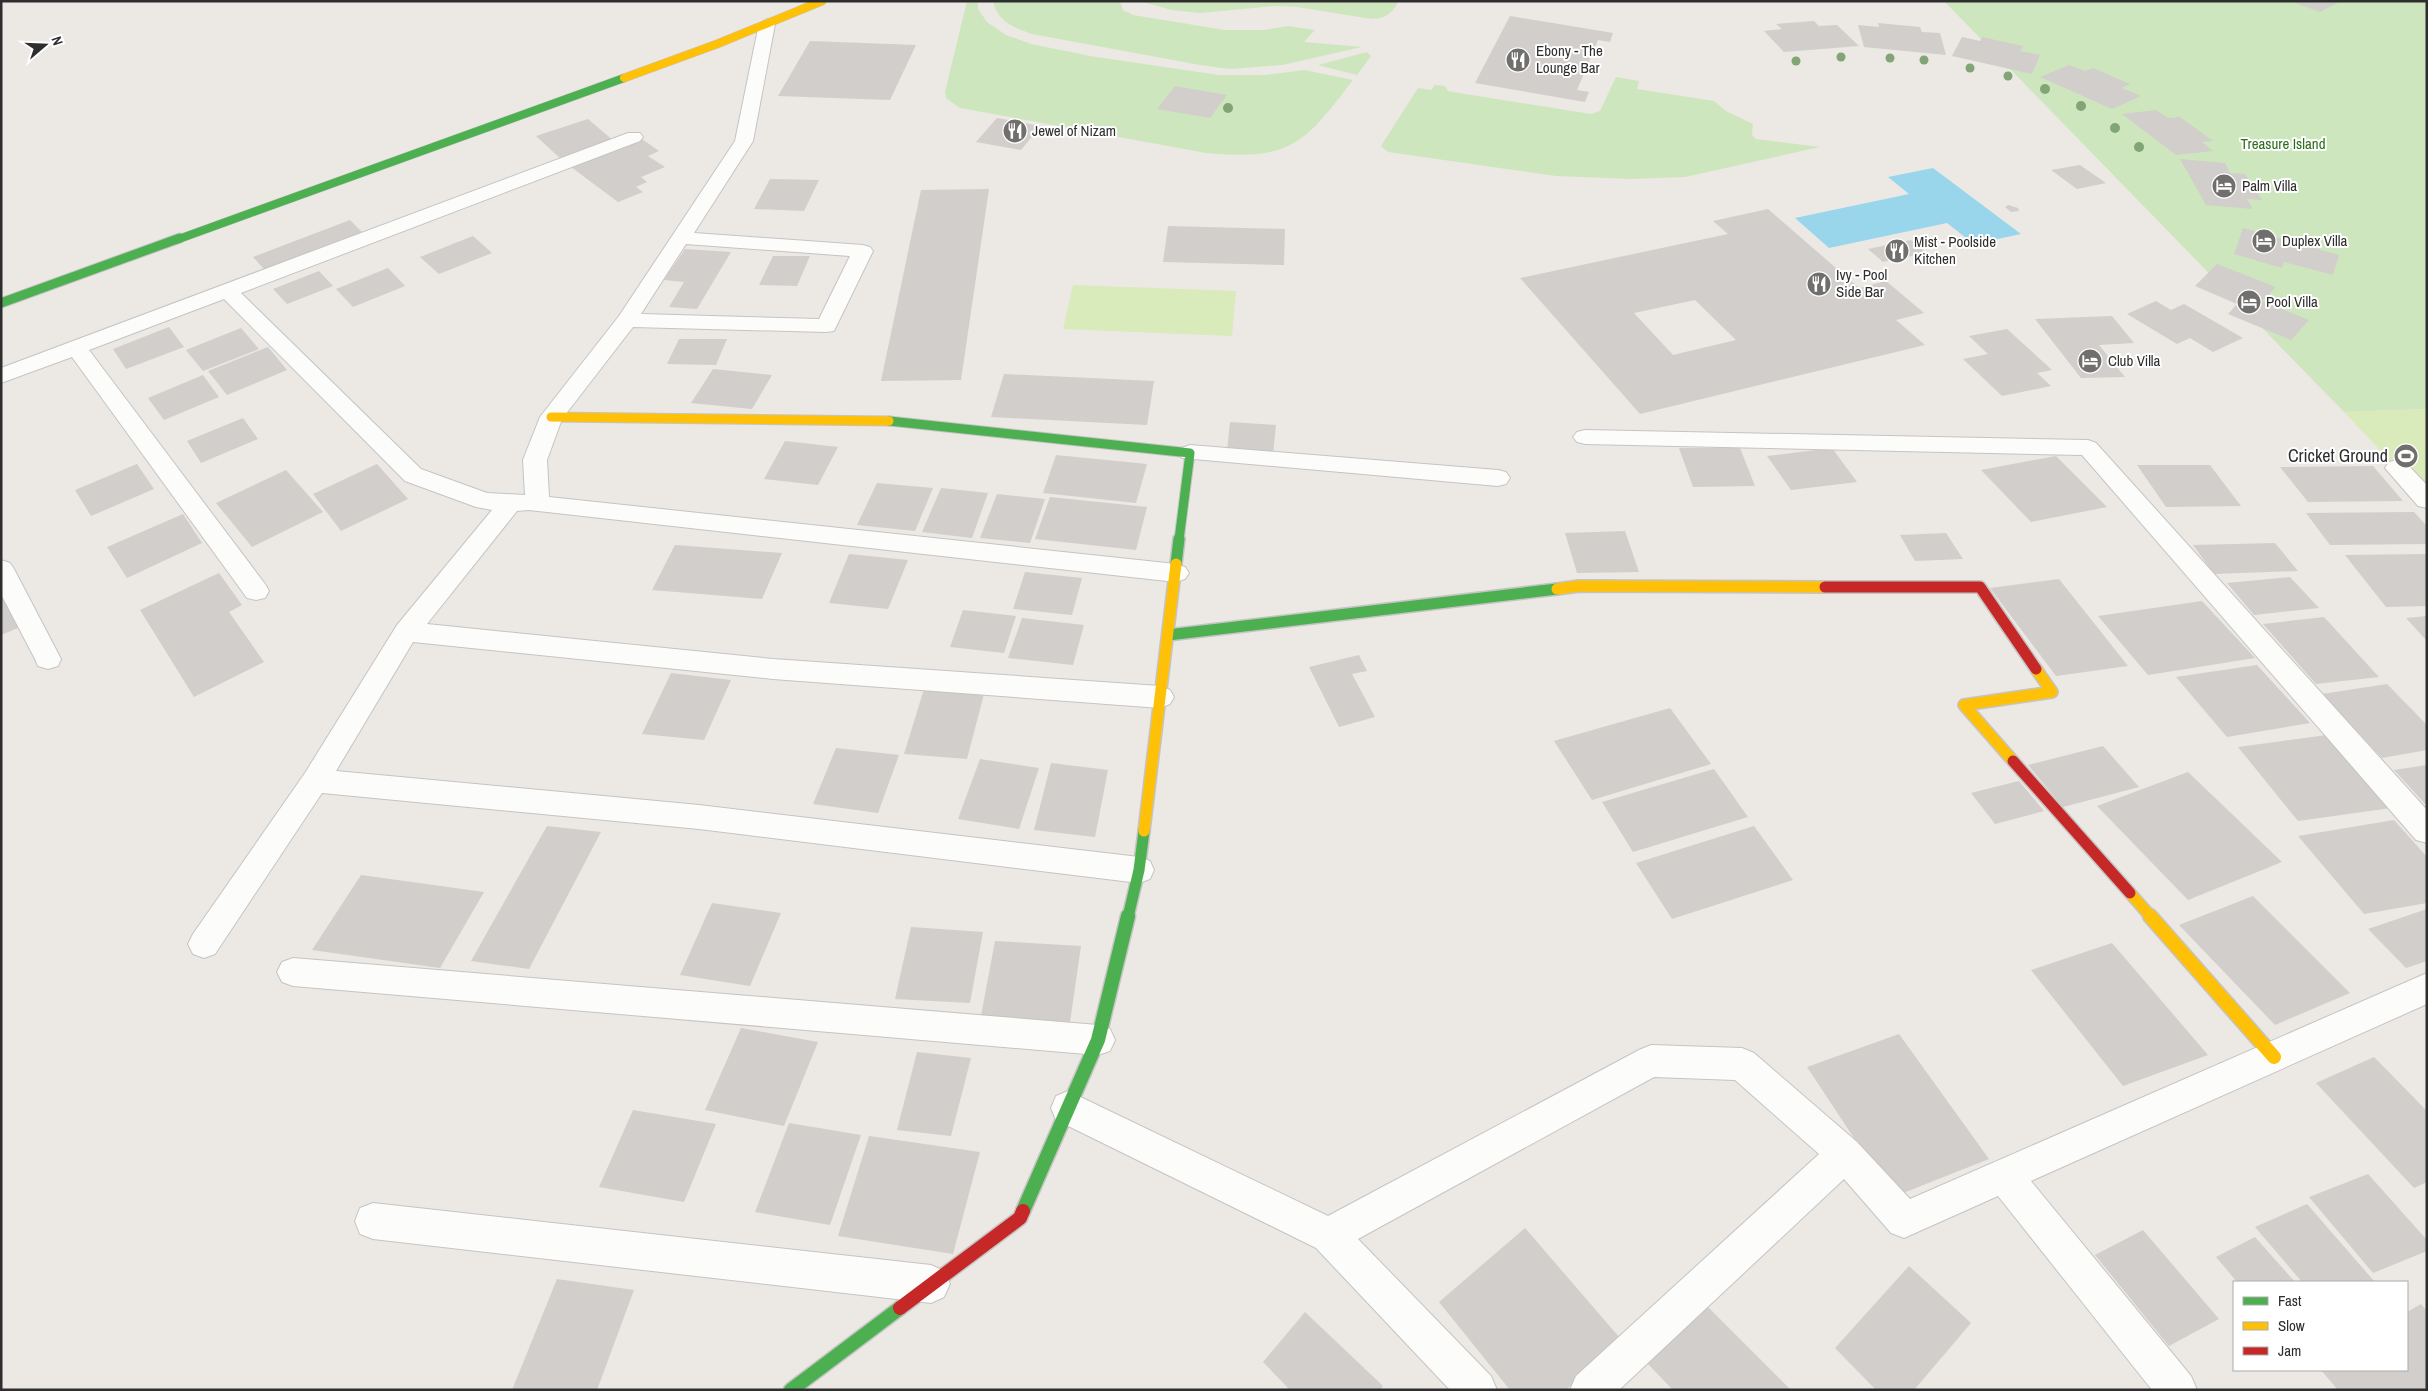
<svg xmlns="http://www.w3.org/2000/svg" width="2428" height="1391" font-family="'Archivo Narrow',sans-serif">
	<style>
		.green { fill: #cee6be }
		.pitch { fill: #d9eabb }
		.water { fill: #99d6ec }
		.building { fill: #d1cecb; fill-rule: evenodd }
		.lines { fill: none; stroke-linecap: round; stroke-linejoin: round }
		.street-casing { stroke: #c5c4c5; stroke-width: 2 }
		.fast-far3-casing { stroke: #c5c4c5; stroke-width: 9 }
		.fast-far2-casing { stroke: #c5c4c5; stroke-width: 11 }
		.fast-far1-casing { stroke: #c5c4c5; stroke-width: 14 }
		.fast-casing { stroke: #c5c4c5; stroke-width: 17 }
		.slow-far3-casing { stroke: #c5c4c5; stroke-width: 9 }
		.slow-far2-casing { stroke: #c5c4c5; stroke-width: 11 }
		.slow-far1-casing { stroke: #c5c4c5; stroke-width: 14 }
		.slow-casing { stroke: #c5c4c5; stroke-width: 17 }
		.jam-far1-casing { stroke: #c5c4c5; stroke-width: 14 }
		.jam-casing { stroke: #c5c4c5; stroke-width: 17 }
		.street { fill: #fcfcfb; fill-rule: evenodd }
		.fast-far3 { stroke: #4caf50; stroke-width: 8 }
		.fast-far2 { stroke: #4caf50; stroke-width: 9 }
		.fast-far1 { stroke: #4caf50; stroke-width: 11 }
		.fast { stroke: #4caf50; stroke-width: 14 }
		.slow-far3 { stroke: #ffc107; stroke-width: 8 }
		.slow-far2 { stroke: #ffc107; stroke-width: 9 }
		.slow-far1 { stroke: #ffc107; stroke-width: 11 }
		.slow { stroke: #ffc107; stroke-width: 14 }
		.jam-far1 { stroke: #c62828; stroke-width: 11 }
		.jam { stroke: #c62828; stroke-width: 14 }
		.tree { fill: #82a575 }
		.labels { text-anchor: middle; stroke-width: 4; stroke-linejoin: round; paint-order: stroke }
		.far-poi-label { font-size: 15px; fill: #2e2e2e; stroke: #fff; text-anchor: start }
		.far-park-label { font-size: 15px; fill: #2c6e1b; stroke: #fff }
		.poi-label { font-size: 18px; fill: #2e2e2e; stroke: #fff; text-anchor: end }
	</style>
	<rect width="100%" height="100%" fill="#ece8e4"/>
	<path class="green" d="M 967,1 L 978,1 L 978,9 L 987,22 L 1006,35 L 1031,44 L 1090,56 L 1219,75 L 1266,75 L 1304,70 L 1353,80 C 1304,144 1291,161 1206,153 L 960,108 L 946,98 L 945,92 Z
		M 993,1 L 1120,1 L 1123,10 L 1133,15 L 1225,30 L 1264,30 L 1288,26 L 1315,30 L 1304,42 L 1362,47 L 1282,65 L 1229,69 L 1200,65 L 1032,34 C 1014,28 997,21 993,1 Z
		M 1139,1 L 1399,1 C 1391,14 1387,18 1372,19 L 1297,7 L 1276,6 L 1200,13 L 1172,10 Z
		M 1944,1 L 2427,1 L 2427,409 L 2344,412 Z
		M 1367,52 L 1371,56 L 1357,75 L 1318,65 Z
		M 1616,77 L 1639,81 L 1637,89 L 1714,101 L 1726,111 L 1753,124 L 1752,135 L 1756,139 L 1820,147 L 1685,177 L 1632,179 L 1556,176 L 1388,152 L 1381,146 L 1418,88 L 1431,90 L 1435,85 L 1445,86 L 1448,91 L 1453,92 L 1591,114 L 1600,111 Z"/>
	<path class="pitch" d="M 1073,285 L 1236,291 L 1232,336 L 1063,329 Z
		M 2427,409 L 2427,500 L 2344,412 Z"/>
	<path class="water" d="M 1933,168 L 2021,234 L 1974,244 L 1947,223 L 1829,248 L 1795,218 L 1909,194 L 1888,177 Z"/>
	<path class="building" d="M 2290,1 L 2341,1 L 2320,12 Z
		M 1510,16 L 1613,33 L 1610,42 L 1598,40 L 1577,90 L 1589,92 L 1585,102 L 1475,83 Z
		M 1814,21 L 1819,26 L 1837,25 L 1859,46 L 1784,52 L 1764,31 L 1782,29 L 1776,24 Z
		M 1878,23 L 1920,27 L 1922,32 L 1940,33 L 1946,55 L 1864,47 L 1858,25 L 1879,27 Z
		M 1962,37 L 1980,41 L 1982,37 L 2023,46 L 2020,51 L 2040,55 L 2032,74 L 1952,56 Z
		M 810,41 L 916,45 L 890,100 L 778,96 Z
		M 2069,65 L 2085,71 L 2093,68 L 2130,84 L 2122,88 L 2141,96 L 2112,109 L 2040,77 Z
		M 1175,86 L 1227,95 L 1210,118 L 1157,109 Z
		M 2156,110 L 2168,118 L 2180,117 L 2213,141 L 2202,142 L 2213,151 L 2176,155 L 2122,114 Z
		M 997,118 L 1041,126 L 1021,150 L 976,142 Z
		M 588,119 L 615,142 L 562,160 L 536,136 Z
		M 642,139 L 659,151 L 648,156 L 665,167 L 641,177 L 647,182 L 636,187 L 643,192 L 618,202 L 571,167 Z
		M 2180,159 L 2225,163 L 2230,173 L 2245,174 L 2262,200 L 2247,199 L 2253,209 L 2206,205 Z
		M 2080,165 L 2106,183 L 2077,189 L 2051,170 Z
		M 770,179 L 819,180 L 804,211 L 754,209 Z
		M 989,189 L 961,380 L 881,381 L 921,190 Z
		M 2008,205 L 2018,208 L 2019,211 L 2011,212 L 2005,207 Z
		M 1768,209 L 1859,288 L 1886,281 L 1924,313 L 1896,320 L 1925,345 L 1640,414 L 1520,278 L 1728,234 L 1713,221 ZM 1695,300 L 1736,340 L 1673,355 L 1634,313 Z
		M 350,220 L 362,232 L 264,269 L 253,257 Z
		M 1168,226 L 1285,229 L 1284,265 L 1163,262 Z
		M 2243,228 L 2339,255 L 2333,275 L 2284,262 L 2282,268 L 2234,254 Z
		M 473,236 L 492,253 L 439,274 L 420,257 Z
		M 1911,240 L 1926,253 L 1883,262 L 1868,249 Z
		M 685,249 L 731,252 L 697,309 L 669,307 L 684,282 L 664,280 Z
		M 773,256 L 810,256 L 797,286 L 759,285 Z
		M 2217,264 L 2276,287 L 2262,301 L 2309,320 L 2291,340 L 2228,314 L 2237,304 L 2195,286 Z
		M 388,268 L 405,286 L 353,307 L 336,289 Z
		M 319,271 L 333,286 L 287,304 L 273,289 Z
		M 2156,301 L 2171,310 L 2184,304 L 2243,338 L 2213,352 L 2190,338 L 2177,344 L 2127,314 Z
		M 2112,316 L 2134,343 L 2099,345 L 2125,377 L 2081,378 L 2035,319 Z
		M 169,327 L 184,347 L 126,369 L 113,349 Z
		M 241,328 L 259,349 L 203,371 L 186,350 Z
		M 2007,329 L 2052,370 L 2037,373 L 2051,386 L 2002,396 L 1963,359 L 1988,354 L 1969,336 Z
		M 679,339 L 727,339 L 716,365 L 667,364 Z
		M 268,347 L 287,370 L 227,395 L 208,371 Z
		M 713,369 L 772,375 L 752,409 L 691,403 Z
		M 1004,374 L 1154,381 L 1147,425 L 991,417 Z
		M 203,375 L 219,397 L 164,420 L 148,398 Z
		M 243,418 L 258,439 L 201,463 L 187,441 Z
		M 1230,422 L 1276,425 L 1273,454 L 1227,451 Z
		M 785,441 L 838,447 L 818,485 L 764,479 Z
		M 1679,448 L 1740,448 L 1755,486 L 1693,487 Z
		M 1832,448 L 1857,482 L 1791,490 L 1767,456 Z
		M 1056,455 L 1147,464 L 1136,503 L 1043,493 Z
		M 2056,456 L 2107,507 L 2031,522 L 1981,470 Z
		M 137,464 L 154,489 L 91,516 L 75,490 Z
		M 377,464 L 408,499 L 341,531 L 313,494 Z
		M 2137,465 L 2210,465 L 2241,506 L 2166,507 Z
		M 2373,466 L 2403,501 L 2308,502 L 2280,467 Z
		M 286,470 L 323,512 L 252,547 L 216,503 Z
		M 877,483 L 933,488 L 915,531 L 857,525 Z
		M 941,488 L 988,493 L 972,538 L 922,532 Z
		M 997,494 L 1045,499 L 1030,543 L 980,538 Z
		M 1050,497 L 1147,507 L 1136,550 L 1035,539 Z
		M 2414,512 L 2427,526 L 2427,544 L 2330,545 L 2306,513 Z
		M 183,514 L 202,543 L 127,578 L 107,547 Z
		M 1625,531 L 1639,572 L 1577,573 L 1565,533 Z
		M 1946,533 L 1963,559 L 1915,561 L 1900,535 Z
		M 2275,543 L 2298,571 L 2214,574 L 2193,545 Z
		M 675,545 L 782,553 L 762,599 L 652,590 Z
		M 849,554 L 908,560 L 888,609 L 829,603 Z
		M 2427,554 L 2427,606 L 2386,607 L 2345,555 Z
		M 1025,572 L 1082,578 L 1072,615 L 1013,609 Z
		M 219,573 L 242,605 L 229,612 L 264,662 L 194,697 L 140,610 Z
		M 2290,577 L 2319,608 L 2254,615 L 2227,583 Z
		M 2059,579 L 2128,666 L 2056,676 L 1990,588 Z
		M 3,599 L 18,628 L 1,635 L 1,600 Z
		M 2202,601 L 2255,658 L 2148,675 L 2098,616 Z
		M 963,610 L 1016,616 L 1004,653 L 950,647 Z
		M 2427,616 L 2427,641 L 2406,618 Z
		M 2324,617 L 2379,677 L 2316,684 L 2263,624 Z
		M 1022,618 L 1084,625 L 1073,665 L 1008,658 Z
		M 1359,655 L 1367,671 L 1352,674 L 1375,717 L 1339,727 L 1309,667 Z
		M 2257,665 L 2310,723 L 2227,737 L 2176,677 Z
		M 671,673 L 731,680 L 704,740 L 642,734 Z
		M 2387,684 L 2427,725 L 2427,750 L 2382,758 L 2322,694 Z
		M 924,689 L 984,694 L 967,759 L 904,754 Z
		M 1670,708 L 1711,764 L 1592,800 L 1554,741 Z
		M 2327,735 L 2391,808 L 2298,821 L 2238,747 Z
		M 2103,746 L 2139,787 L 2063,807 L 2028,765 Z
		M 836,748 L 899,755 L 878,813 L 813,804 Z
		M 980,759 L 1039,768 L 1019,829 L 958,819 Z
		M 1051,763 L 1108,770 L 1095,837 L 1034,830 Z
		M 2427,765 L 2427,806 L 2394,770 Z
		M 1714,769 L 1748,817 L 1633,852 L 1602,802 Z
		M 2188,772 L 2282,862 L 2188,900 L 2097,806 Z
		M 2019,781 L 2044,811 L 1995,824 L 1971,793 Z
		M 2394,820 L 2427,857 L 2427,903 L 2364,914 L 2298,836 Z
		M 547,826 L 601,832 L 529,969 L 471,961 Z
		M 1754,826 L 1793,880 L 1672,919 L 1636,863 Z
		M 361,875 L 484,892 L 440,968 L 312,950 Z
		M 2253,896 L 2350,993 L 2275,1025 L 2179,925 Z
		M 712,903 L 781,913 L 750,986 L 680,975 Z
		M 2427,909 L 2427,961 L 2406,968 L 2368,929 Z
		M 911,927 L 983,932 L 970,1003 L 895,999 Z
		M 995,941 L 1081,946 L 1070,1022 L 981,1016 Z
		M 2112,943 L 2208,1055 L 2123,1086 L 2031,970 Z
		M 741,1028 L 818,1042 L 784,1126 L 705,1110 Z
		M 1899,1034 L 1989,1159 L 1893,1197 L 1807,1067 Z
		M 917,1052 L 971,1058 L 951,1136 L 897,1130 Z
		M 2374,1057 L 2427,1111 L 2427,1182 L 2414,1188 L 2316,1083 Z
		M 633,1110 L 716,1124 L 684,1202 L 599,1187 Z
		M 789,1123 L 861,1135 L 830,1225 L 755,1212 Z
		M 869,1136 L 980,1152 L 953,1254 L 838,1236 Z
		M 2368,1174 L 2427,1240 L 2427,1251 L 2373,1273 L 2309,1197 Z
		M 2307,1204 L 2374,1281 L 2302,1282 L 2255,1227 Z
		M 1525,1228 L 1620,1338 L 1566,1390 L 1510,1390 L 1439,1302 Z
		M 2143,1230 L 2219,1319 L 2169,1346 L 2095,1255 Z
		M 2255,1237 L 2295,1282 L 2237,1282 L 2216,1257 Z
		M 1909,1266 L 1971,1323 L 1914,1390 L 1876,1390 L 1835,1348 Z
		M 557,1279 L 634,1290 L 597,1390 L 512,1390 Z
		M 1703,1302 L 1791,1390 L 1673,1390 L 1647,1363 Z
		M 2421,1304 L 2427,1311 L 2427,1390 L 2338,1390 L 2321,1370 L 2407,1370 L 2407,1312 Z
		M 1305,1312 L 1383,1386 L 1380,1390 L 1290,1390 L 1263,1362 Z"/>
	<g class="lines">
		<defs>
			<path id="street" d="M 767,19 L 775,24 L 753,141 L 694,233 L 863,245 L 870,247 L 873,251 L 834,331 L 826,332 L 633,327 L 562,419 L 547,460 L 549,497 L 1176,564 L 1185,567 L 1189,573 L 1185,579 L 1176,582 L 529,510 L 517,511 L 427,624 L 773,659 L 1160,686 L 1170,690 L 1174,697 L 1170,704 L 1160,708 L 773,679 L 413,642 L 336,771 L 699,805 L 1139,857 L 1150,861 L 1154,870 L 1150,879 L 1139,883 L 699,829 L 322,793 L 215,954 L 204,958 L 193,954 L 188,944 L 193,934 L 305,773 L 397,625 L 492,510 L 476,507 L 405,481 L 224,299 L 89,350 L 265,584 L 269,591 L 265,598 L 256,600 L 247,598 L 72,357 L 1,383 L 1,368 L 628,133 L 640,133 L 643,137 L 640,141 L 241,293 L 421,469 L 487,493 L 525,495 L 523,460 L 540,417 L 619,316 L 735,141 L 759,24 ZM 686,244 L 850,256 L 819,319 L 641,314 Z
				M 1585,430 L 2088,440 L 2096,443 L 2427,810 L 2427,843 L 2416,840 L 2082,455 L 1585,444 L 1577,442 L 1573,437 L 1577,432 Z
				M 1190,445 L 1498,470 L 1506,472 L 1510,478 L 1506,484 L 1498,486 L 1182,458 L 1178,453 L 1182,448 Z
				M 2397,460 L 2405,462 L 2427,485 L 2427,508 L 2418,506 L 2385,468 L 2389,462 Z
				M 1,560 L 10,563 L 14,569 L 61,659 L 58,666 L 48,669 L 38,666 L 35,659 L 1,594 Z
				M 293,958 L 1098,1025 L 1110,1029 L 1115,1040 L 1110,1051 L 1098,1055 L 293,986 L 282,982 L 277,972 L 282,962 Z
				M 2427,973 L 2427,1004 L 2031,1181 L 2191,1376 L 2197,1390 L 2152,1390 L 1998,1196 L 1904,1238 L 1891,1233 L 1844,1179 L 1619,1390 L 1570,1390 L 1576,1376 L 1819,1154 L 1735,1080 L 1654,1077 L 1358,1239 L 1491,1376 L 1497,1390 L 1450,1390 L 1316,1248 L 1056,1120 L 1051,1108 L 1056,1096 L 1068,1091 L 1328,1216 L 1639,1050 L 1651,1045 L 1742,1048 L 1754,1053 L 1857,1142 L 1910,1199 Z
				M 373,1203 L 931,1265 L 944,1271 L 950,1284 L 944,1297 L 931,1303 L 373,1239 L 360,1234 L 355,1221 L 360,1208 Z"/>
			<path id="fast-far3" d="M 176,240 L 624,78"/>
			<path id="fast-far2" d="M 1,303 L 180,238
				M 889,421 L 1190,453 L 1179,540"/>
			<path id="fast-far1" d="M 1176,564 L 1179,539
				M 1168,635 L 1557,589
				M 1128,917 L 1139,870 L 1144,831"/>
			<path id="fast" d="M 1023,1211 L 1098,1040 L 1128,916
				M 791,1390 L 900,1308"/>
			<path id="slow-far3" d="M 624,78 L 717,44 L 822,1"/>
			<path id="slow-far2" d="M 551,417 L 889,421"/>
			<path id="slow-far1" d="M 1557,589 L 1579,586 L 1825,587
				M 2013,761 L 1964,705 L 2052,692 L 2036,669
				M 1144,831 L 1176,564
				M 2130,893 L 2151,917"/>
			<path id="slow" d="M 2150,916 L 2274,1057"/>
			<path id="jam-far1" d="M 1825,587 L 1980,587 L 2036,669
				M 2013,761 L 2130,893"/>
			<path id="jam" d="M 900,1308 L 1020,1218 L 1023,1211"/>
		</defs>
		<use href="#street" class="street-casing"/>
		<use href="#fast-far3" class="fast-far3-casing"/>
		<use href="#fast-far2" class="fast-far2-casing"/>
		<use href="#fast-far1" class="fast-far1-casing"/>
		<use href="#fast" class="fast-casing"/>
		<use href="#slow-far3" class="slow-far3-casing"/>
		<use href="#slow-far2" class="slow-far2-casing"/>
		<use href="#slow-far1" class="slow-far1-casing"/>
		<use href="#slow" class="slow-casing"/>
		<use href="#jam-far1" class="jam-far1-casing"/>
		<use href="#jam" class="jam-casing"/>
		<use href="#street" class="street"/>
		<use href="#fast-far3" class="fast-far3"/>
		<use href="#fast-far2" class="fast-far2"/>
		<use href="#fast-far1" class="fast-far1"/>
		<use href="#fast" class="fast"/>
		<use href="#slow-far3" class="slow-far3"/>
		<use href="#slow-far2" class="slow-far2"/>
		<use href="#slow-far1" class="slow-far1"/>
		<use href="#slow" class="slow"/>
		<use href="#jam-far1" class="jam-far1"/>
		<use href="#jam" class="jam"/>
	</g>
	<g class="tree">
		<circle cx="1841" cy="57" r="4.5"/>
		<circle cx="1890" cy="58" r="4.5"/>
		<circle cx="1924" cy="60" r="4.5"/>
		<circle cx="1796" cy="61" r="4.5"/>
		<circle cx="1970" cy="68" r="4.5"/>
		<circle cx="2008" cy="76" r="4.5"/>
		<circle cx="2045" cy="89" r="5"/>
		<circle cx="2081" cy="106" r="5"/>
		<circle cx="1228" cy="108" r="5"/>
		<circle cx="2115" cy="128" r="5"/>
		<circle cx="2139" cy="147" r="5"/>
	</g>
	<defs>
		<symbol id="restaurant-disc" viewBox="-11 -11 22 22"><circle r="9.5" fill="#706f6e" stroke="#fff"/><path d="M-5-6h1v4h1v-4h1v4h1v-4h1v5L-1.5 .5V6h-2V.5L-5-1ZM5-6V6H3V1.5H1.5Q1.5-4 5-6Z" fill="#fff"/></symbol>
		<symbol id="hotel-disc" viewBox="-11 -11 22 22"><circle r="9.5" fill="#706f6e" stroke="#fff"/><path d="M-6-4.5h1.5V1H6V5H4.5V3h-9V5H-6ZM-4 0a1.8 1.8 0 1 1 3.6 0ZM.5 0V-2.5h3Q6-2.5 6 0Z" fill="#fff"/></symbol>
		<symbol id="stadium-disc" viewBox="-11 -11 22 22"><circle r="9.5" fill="#706f6e" stroke="#fff"/><path d="M0-5a6.5 5 0 1 0 0 10a6.5 5 0 1 0 0-10ZM-3.5-1.8h7v3.6h-7Z" fill="#fff"/></symbol>
	</defs>
	<g fill-rule="evenodd">
		<use href="#restaurant-disc" x="1504" y="46" width="28" height="28"/>
		<use href="#restaurant-disc" x="1001" y="117" width="28" height="28"/>
		<use href="#hotel-disc" x="2210" y="172" width="28" height="28"/>
		<use href="#hotel-disc" x="2250" y="227" width="28" height="28"/>
		<use href="#restaurant-disc" x="1883" y="237" width="28" height="28"/>
		<use href="#restaurant-disc" x="1805" y="270" width="28" height="28"/>
		<use href="#hotel-disc" x="2235" y="288" width="28" height="28"/>
		<use href="#hotel-disc" x="2076" y="347" width="28" height="28"/>
		<use href="#stadium-disc" x="2392" y="442" width="28" height="28"/>
	</g>
	<g class="labels">
		<g class="far-poi-label">
			<text x="1536" y="56">Ebony - The<tspan x="1536" dy="17">Lounge Bar</tspan></text>
			<text x="1032" y="136">Jewel of Nizam</text>
			<text x="2242" y="191">Palm Villa</text>
			<text x="2282" y="246">Duplex Villa</text>
			<text x="1914" y="247">Mist - Poolside<tspan x="1914" dy="17">Kitchen</tspan></text>
			<text x="1836" y="280">Ivy - Pool<tspan x="1836" dy="17">Side Bar</tspan></text>
			<text x="2266" y="307">Pool Villa</text>
			<text x="2108" y="366">Club Villa</text>
		</g>
		<g class="far-park-label">
			<text x="2283" y="149">Treasure Island</text>
		</g>
		<g class="poi-label">
			<text x="2388" y="462">Cricket Ground</text>
		</g>
	</g>
	<rect width="2428" height="1391" fill="none" stroke="#2e2e2e" stroke-width="5"/>
	<rect x="2233" y="1281" width="175" height="90" fill="#ffffff" stroke="#ababab"/>
	<rect x="2243" y="1297" width="25" height="8" fill="#4caf50" stroke="#ababab"/>
	<text x="2278" y="1306" font-size="15" fill="#2e2e2e">Fast</text>
	<rect x="2243" y="1322" width="25" height="8" fill="#ffc107" stroke="#ababab"/>
	<text x="2278" y="1331" font-size="15" fill="#2e2e2e">Slow</text>
	<rect x="2243" y="1347" width="25" height="8" fill="#c62828" stroke="#ababab"/>
	<text x="2278" y="1356" font-size="15" fill="#2e2e2e">Jam</text>
	<g transform="translate(45 45) rotate(71)" stroke="#ffffff" stroke-width="4" paint-order="stroke">
	<path d="M0-4L9 19L0 12L-9 19Z" fill="#2e2e2e"/>
	<text y="-8" font-size="14" font-weight="bold" text-anchor="middle" fill="#2e2e2e">N</text>
	</g>
</svg>
